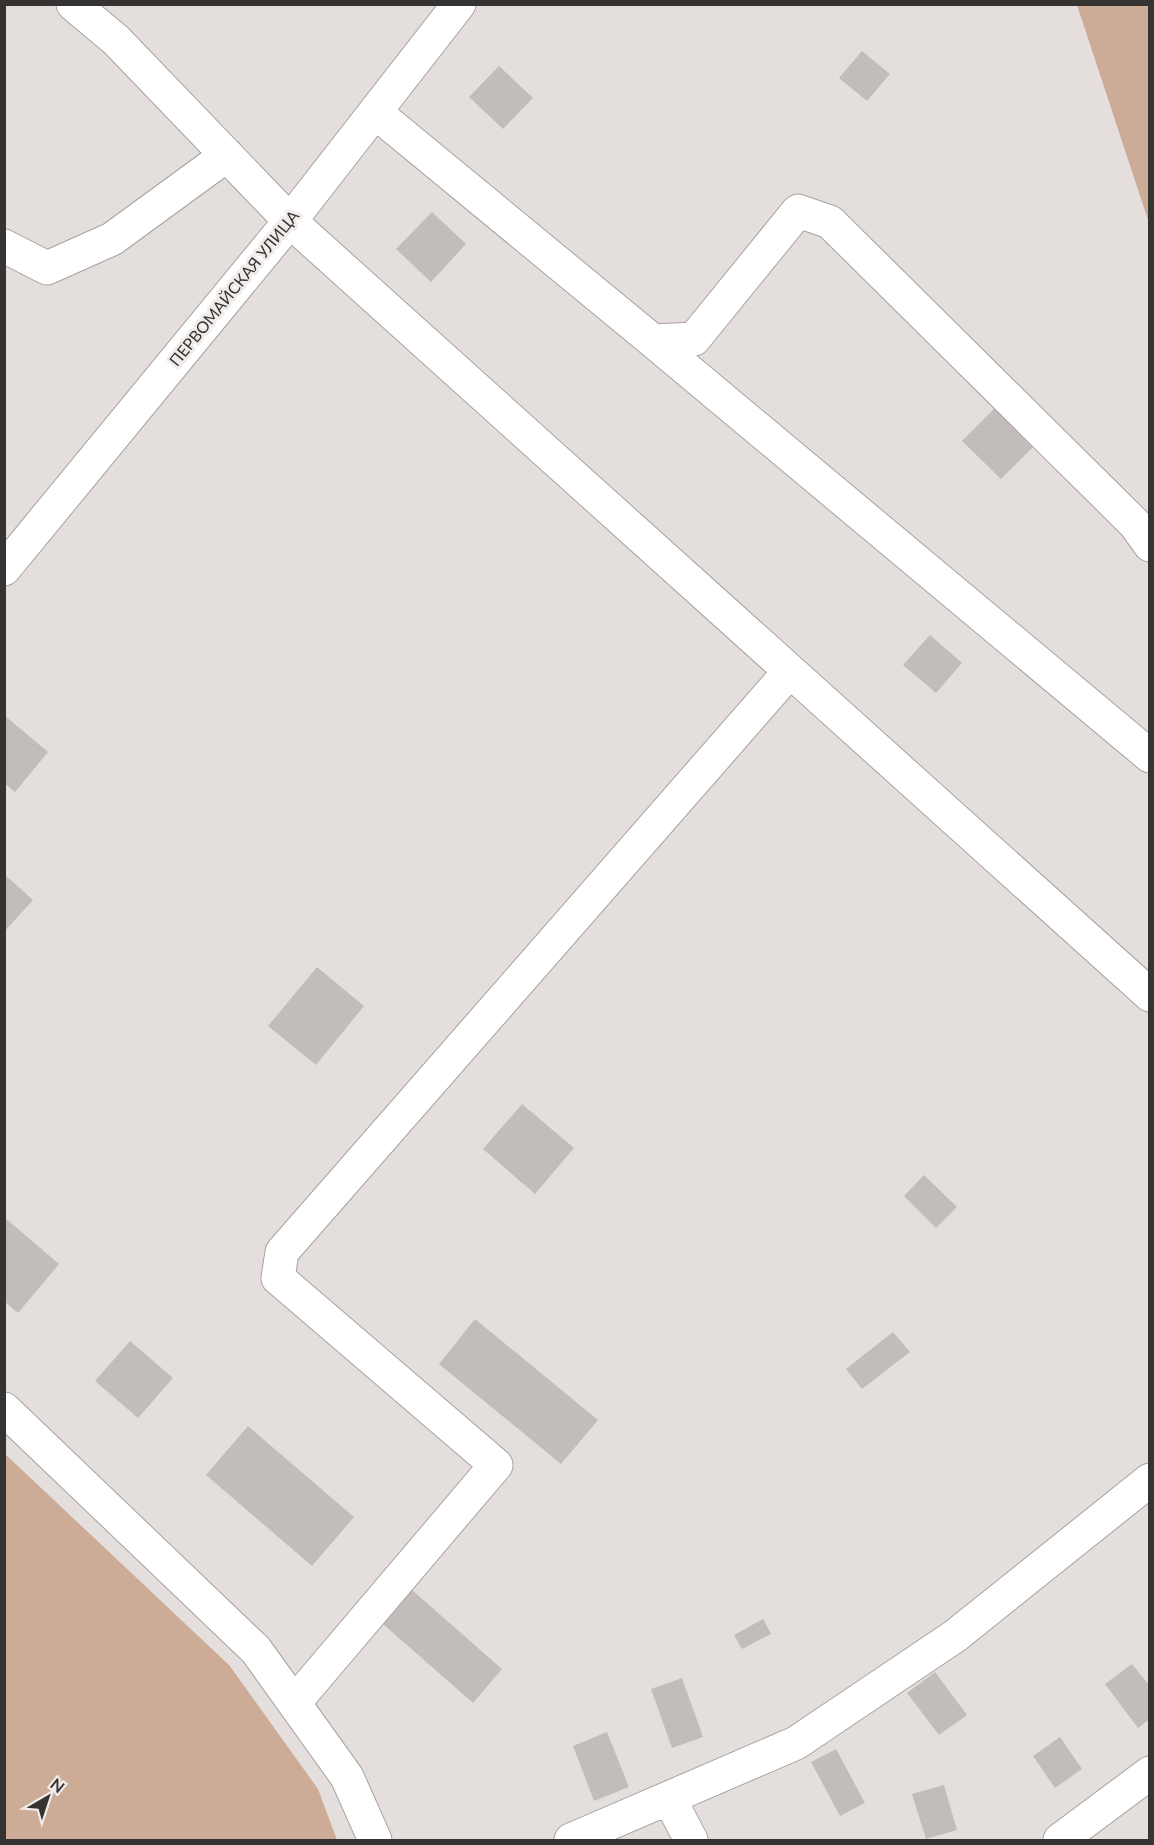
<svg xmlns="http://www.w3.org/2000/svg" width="1154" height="1845" font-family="Lato,sans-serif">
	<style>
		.green { fill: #ccab97 }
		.building { fill: #c2bdba }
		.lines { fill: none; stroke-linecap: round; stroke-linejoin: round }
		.minor-casing { stroke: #a7a29f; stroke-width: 35 }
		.minor { stroke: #fff; stroke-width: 33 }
		.labels { text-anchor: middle; stroke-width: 6; stroke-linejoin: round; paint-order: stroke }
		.street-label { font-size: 16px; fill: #363433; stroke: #f1ece9 }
	</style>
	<rect width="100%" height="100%" fill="#e4dfdc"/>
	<path class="green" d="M 1077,5 L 1149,5 L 1149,223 Z
		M 4,1453 L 229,1665 L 318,1789 L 337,1840 L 5,1840 Z"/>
	<path class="building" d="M 862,51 L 890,74 L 867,101 L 839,78 Z
		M 499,66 L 533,98 L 503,129 L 469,97 Z
		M 432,212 L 466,244 L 431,282 L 396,249 Z
		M 996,407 L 1035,445 L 1001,479 L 962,441 Z
		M 930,635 L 962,663 L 936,693 L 903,665 Z
		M 4,715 L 48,752 L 15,792 L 4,783 Z
		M 4,874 L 33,900 L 4,932 Z
		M 317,967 L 364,1006 L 316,1065 L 268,1026 Z
		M 522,1104 L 574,1148 L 535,1194 L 483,1149 Z
		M 924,1175 L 957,1207 L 936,1228 L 904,1196 Z
		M 4,1217 L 59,1264 L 18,1313 L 4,1301 Z
		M 475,1319 L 598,1420 L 561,1464 L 439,1364 Z
		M 893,1332 L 910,1352 L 862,1389 L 846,1369 Z
		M 130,1341 L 173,1378 L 138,1418 L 95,1381 Z
		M 248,1426 L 354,1517 L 312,1566 L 206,1475 Z
		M 412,1590 L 502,1669 L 473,1703 L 383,1624 Z
		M 763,1619 L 771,1634 L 742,1649 L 734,1635 Z
		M 1132,1664 L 1150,1686 L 1150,1719 L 1138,1728 L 1105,1684 Z
		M 935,1672 L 967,1715 L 939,1735 L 907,1693 Z
		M 682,1678 L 703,1737 L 672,1748 L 651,1689 Z
		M 607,1732 L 629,1787 L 594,1801 L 573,1746 Z
		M 1060,1737 L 1082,1769 L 1055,1788 L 1033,1756 Z
		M 836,1749 L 865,1803 L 840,1816 L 811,1762 Z
		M 944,1785 L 957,1830 L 926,1839 L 912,1794 Z"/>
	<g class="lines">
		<defs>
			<path id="minor" d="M 73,4 L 116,40 L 290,221 L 1150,995
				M 375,112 L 653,341 L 694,339 L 798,211 L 830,222 L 1135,524 L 1150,545
				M 4,246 L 47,268 L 112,239 L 227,155
				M 653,341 L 1150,756
				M 4,569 L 290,221 L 459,4
				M 4,1409 L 256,1650 L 347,1777 L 375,1840
				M 294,1703 L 496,1465 L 278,1278 L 282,1252 L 790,671
				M 669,1798 L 691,1840
				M 571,1840 L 796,1743 L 955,1636 L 1150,1480
				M 1060,1840 L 1150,1773"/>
		</defs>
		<use href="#minor" class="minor-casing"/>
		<use href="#minor" class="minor"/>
	</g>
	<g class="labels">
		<g class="street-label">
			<text transform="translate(234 288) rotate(-51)" y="6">ПЕРВОМАЙСКАЯ УЛИЦА</text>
		</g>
	</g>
	<rect width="1154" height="1845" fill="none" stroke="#363433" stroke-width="12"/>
	<g transform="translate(48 1797) rotate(39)" stroke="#f1ece9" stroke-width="4.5" paint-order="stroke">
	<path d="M0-4.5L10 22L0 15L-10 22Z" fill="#363433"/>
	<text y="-9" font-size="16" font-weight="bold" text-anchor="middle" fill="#363433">N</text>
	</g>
</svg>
